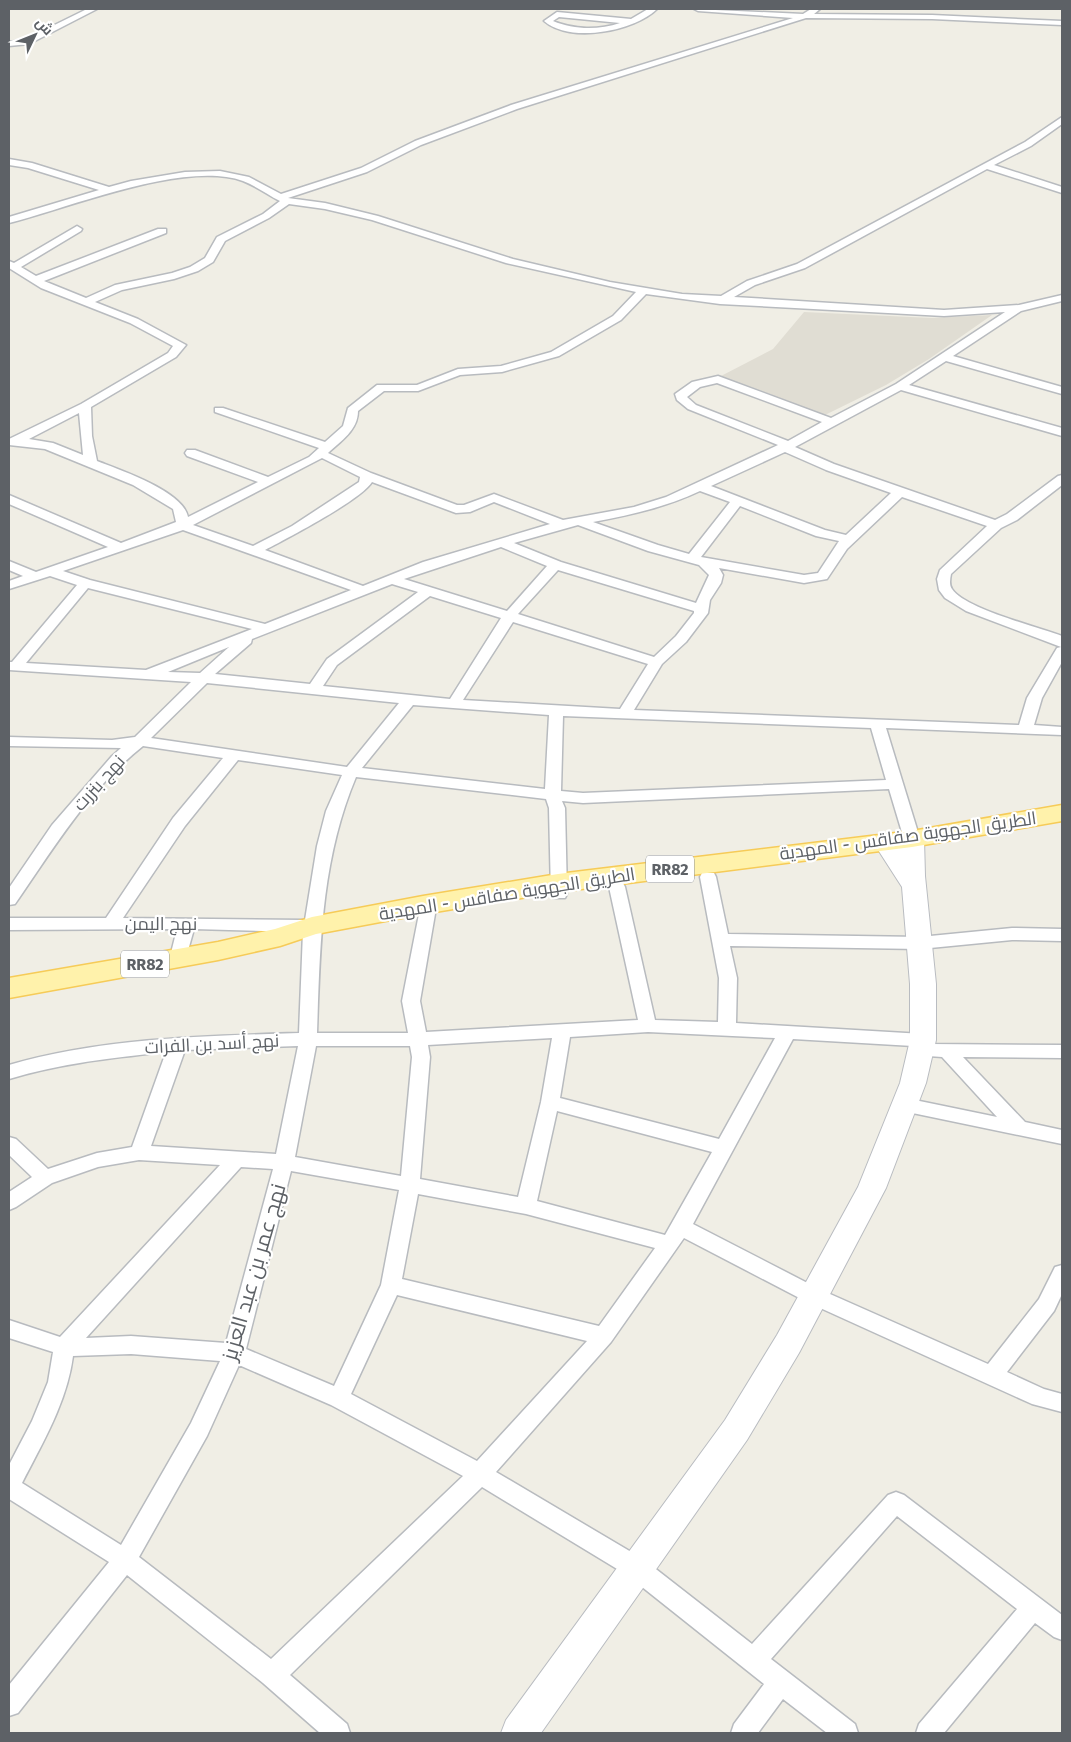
<svg xmlns="http://www.w3.org/2000/svg" width="1071" height="1742" font-family="'Fira Sans',Cairo,sans-serif">
	<style>
		.education { fill: #e0ddd3 }
		.lines { fill: none; stroke-linecap: round; stroke-linejoin: round }
		.street-casing { stroke: #b8bbbf; stroke-width: 3 }
		.secondary-casing { stroke: #b9bcc1; stroke-width: 2 }
		.primary-casing { stroke: #f6cb58; stroke-width: 3 }
		.street { fill: #fff; fill-rule: evenodd }
		.secondary { fill: #fff; fill-rule: evenodd }
		.primary { fill: #fff2ab; fill-rule: evenodd }
		.labels { text-anchor: middle; stroke-width: 4.5; stroke-linejoin: round; paint-order: stroke }
		.shield { fill: #fff; stroke: #8e9094; stroke-width: 1 }
		.shield-label { font-size: 16px; font-weight: bold; fill: #5d6166 }
		.street-label { font-size: 18px; fill: #5d6166; stroke: #fff }
		.near-street-label { font-size: 21px; fill: #5d6166; stroke: #fff }
	</style>
	<rect width="100%" height="100%" fill="#f0eee5"/>
	<path class="education" d="M 804,312 L 932,318 L 992,315 L 929,359 L 886,385 L 825,415 L 721,376 L 773,349 Z"/>
	<g class="lines">
		<defs>
			<path id="street" d="M 87,9 L 97,9 L 29,44 L 9,46 L 9,42 L 24,40 Z
				M 648,9 L 657,9 C 635,31 570,44 544,21 L 557,12 L 631,19 ZM 559,17 L 620,23 C 599,30 574,30 553,21 Z
				M 694,9 L 803,14 L 811,9 L 820,9 L 814,14 L 932,15 L 1062,21 L 1062,25 L 932,19 L 806,18 L 517,109 L 421,145 L 367,172 L 288,198 L 325,203 L 378,216 L 513,259 L 610,282 L 682,294 L 721,296 L 747,281 L 797,264 L 1025,142 L 1062,117 L 1062,124 L 1031,146 L 994,165 L 1062,187 L 1062,193 L 987,169 L 805,268 L 755,285 L 734,297 L 944,310 L 1019,305 L 1062,295 L 1062,301 L 1021,311 L 953,356 L 1062,387 L 1062,394 L 946,361 L 909,385 L 1062,428 L 1062,436 L 901,390 L 795,447 L 834,464 L 995,520 L 1007,514 L 1058,476 L 1062,475 L 1062,485 L 1017,520 L 1001,528 L 951,574 C 950,579 949,585 952,589 C 965,609 1039,627 1062,636 L 1062,662 L 1042,698 L 1034,725 L 1062,727 L 1062,735 L 886,728 L 920,839 L 918,843 L 906,843 L 904,839 L 889,789 L 583,803 L 562,801 L 565,808 L 567,894 L 565,898 L 553,898 L 551,894 L 549,808 L 546,799 L 356,777 C 321,860 320,944 317,1033 L 408,1033 L 402,1001 L 419,914 L 421,910 L 433,910 L 435,914 L 420,1001 L 426,1032 L 638,1020 L 609,887 L 611,883 L 623,883 L 625,887 L 655,1020 L 718,1022 L 719,978 L 700,877 L 702,873 L 714,873 L 716,877 L 728,934 L 920,937 L 1012,928 L 1062,929 L 1062,941 L 1012,940 L 920,949 L 730,946 L 737,978 L 736,1023 L 923,1034 L 929,1035 L 932,1040 L 930,1044 L 1062,1045 L 1062,1058 L 963,1057 L 1025,1122 L 1062,1130 L 1062,1144 L 898,1110 L 896,1105 L 898,1100 L 905,1098 L 997,1117 L 942,1057 L 914,1055 L 911,1050 L 913,1046 L 793,1039 L 693,1224 L 821,1290 L 988,1364 L 1039,1299 L 1055,1267 L 1062,1265 L 1062,1294 L 1054,1311 L 1007,1372 L 1044,1389 L 1062,1394 L 1062,1412 L 1032,1404 L 807,1302 L 684,1238 L 611,1342 L 496,1472 L 643,1559 L 752,1644 L 888,1495 L 896,1492 L 904,1495 L 1062,1615 L 1062,1640 L 1054,1637 L 1035,1623 L 944,1733 L 916,1733 L 919,1724 L 1017,1609 L 897,1516 L 771,1659 L 855,1724 L 858,1733 L 827,1733 L 783,1699 L 758,1733 L 731,1733 L 734,1724 L 764,1684 L 627,1575 L 482,1487 L 290,1675 L 347,1724 L 350,1733 L 320,1733 L 263,1683 L 127,1575 L 18,1713 L 9,1716 L 9,1685 L 109,1562 L 9,1499 L 9,1465 L 32,1421 L 48,1382 L 53,1352 L 9,1338 L 9,1320 L 60,1337 L 220,1165 L 139,1160 L 98,1167 L 52,1183 L 16,1207 L 9,1210 L 9,1192 L 32,1177 L 9,1155 L 9,1137 L 16,1139 L 48,1169 L 97,1153 L 132,1147 L 166,1052 C 113,1058 61,1063 9,1079 L 9,1065 C 103,1038 202,1036 299,1033 L 303,932 L 194,929 L 185,961 L 173,961 L 170,957 L 177,929 L 9,930 L 9,918 L 106,918 L 173,818 L 223,758 L 143,746 C 90,788 53,849 15,904 L 9,905 L 9,888 L 52,825 L 112,756 L 121,748 L 9,746 L 9,737 L 112,740 L 135,737 L 191,682 L 9,670 L 9,662 L 12,662 L 77,585 L 50,576 L 9,589 L 9,581 L 23,576 L 9,570 L 9,561 L 36,572 L 108,547 L 9,504 L 9,495 L 121,543 L 176,522 L 173,509 L 133,485 L 45,449 L 9,445 L 9,439 L 81,404 L 168,353 L 173,346 L 130,323 L 41,288 L 9,268 L 9,261 L 14,263 L 77,226 L 82,229 L 81,231 L 21,267 L 36,276 L 158,229 L 166,229 L 166,233 L 44,281 L 86,298 L 115,285 L 172,273 L 190,267 L 205,258 L 217,237 L 263,214 L 280,201 C 268,195 256,186 243,181 C 184,160 69,208 9,223 L 9,217 L 99,190 L 28,168 L 9,165 L 9,159 L 32,163 L 109,187 L 131,181 L 185,172 L 220,171 L 249,177 L 281,194 L 361,168 L 415,141 L 511,105 L 793,18 L 698,11 ZM 289,204 L 325,209 L 372,220 L 506,263 L 636,292 L 613,316 L 551,352 L 501,366 L 458,369 L 417,385 L 377,385 L 348,408 L 343,426 L 325,442 L 223,408 L 215,408 L 215,412 L 319,448 L 309,457 L 268,477 L 195,450 L 187,450 L 185,453 L 187,456 L 258,482 L 188,517 C 183,491 120,470 97,461 L 92,436 L 91,407 L 176,357 L 186,345 L 138,319 L 95,302 L 122,290 L 174,279 L 198,271 L 213,262 L 225,241 L 269,218 ZM 646,294 L 720,304 L 944,316 L 1005,312 L 896,384 L 831,418 L 718,376 L 692,382 L 675,394 L 677,400 L 688,409 L 778,445 L 666,497 L 634,507 L 563,520 L 494,494 L 464,505 L 457,505 L 371,473 L 328,453 C 341,441 358,430 358,411 L 384,391 L 418,391 L 460,375 L 502,372 L 559,356 L 621,320 ZM 717,383 L 822,422 L 788,441 L 696,405 L 687,397 L 700,387 ZM 79,413 L 83,455 L 53,443 L 29,439 ZM 785,452 L 826,470 L 891,493 L 846,535 L 825,530 L 711,486 ZM 322,458 L 360,477 L 359,482 L 292,526 L 253,546 L 193,525 ZM 372,482 L 456,513 L 470,512 L 494,502 L 550,524 L 423,562 L 363,586 L 265,550 C 286,539 361,500 372,482 ZM 700,491 L 730,502 L 689,554 L 658,545 L 593,522 C 631,515 666,507 700,491 ZM 902,497 L 987,526 L 940,570 L 937,579 L 939,590 L 945,598 L 966,611 L 1061,647 L 1057,648 L 1027,698 L 1019,725 L 634,710 L 662,664 L 686,642 L 708,613 L 710,600 L 721,583 L 723,575 L 719,568 L 804,583 L 827,579 L 847,549 ZM 740,506 L 816,536 L 839,541 L 818,573 L 804,575 L 701,557 ZM 578,525 L 648,551 L 699,565 L 709,575 L 696,603 L 561,562 L 514,543 ZM 183,530 L 351,590 L 265,624 L 90,580 L 63,571 ZM 501,547 L 547,566 L 507,611 L 404,579 ZM 558,570 L 694,611 L 694,613 L 676,636 L 654,657 L 518,614 ZM 392,584 L 418,592 L 327,659 L 310,684 L 215,674 L 251,643 L 252,639 ZM 88,588 L 252,629 L 146,670 L 26,663 ZM 430,596 L 501,618 L 450,699 L 323,686 L 337,665 ZM 513,622 L 648,664 L 620,709 L 463,700 ZM 229,647 L 200,673 L 168,672 ZM 207,683 L 399,703 L 347,767 L 151,738 ZM 413,705 L 549,715 L 545,789 L 362,768 ZM 563,716 L 871,728 L 886,780 L 583,793 L 561,791 ZM 238,760 L 342,775 L 326,811 L 317,846 L 305,920 L 123,918 L 185,826 ZM 648,1032 L 775,1038 L 719,1139 L 560,1098 L 570,1037 ZM 552,1038 L 541,1102 L 518,1197 L 420,1179 L 430,1057 L 428,1045 ZM 298,1046 L 276,1154 L 151,1146 L 185,1050 ZM 316,1046 L 410,1046 L 412,1057 L 401,1176 L 295,1157 ZM 557,1111 L 712,1152 L 665,1235 L 537,1201 ZM 241,1167 L 273,1169 L 226,1343 L 131,1336 L 86,1338 ZM 291,1171 L 399,1190 L 381,1285 L 334,1386 L 246,1349 ZM 418,1194 L 526,1214 L 655,1248 L 599,1326 L 402,1279 ZM 397,1295 L 587,1341 L 477,1461 L 351,1394 ZM 131,1354 L 220,1361 L 191,1423 L 121,1545 L 22,1483 C 43,1442 67,1402 73,1356 ZM 239,1365 L 331,1405 L 463,1476 L 271,1659 L 139,1557 L 207,1436 Z"/>
			<path id="secondary" d="M 912,832 L 920,834 L 924,839 L 925,876 L 936,984 L 936,1040 L 926,1083 L 886,1188 L 799,1353 L 747,1440 L 541,1733 L 501,1733 L 506,1720 L 725,1420 L 777,1335 L 858,1187 L 900,1083 L 910,1040 L 910,984 L 902,887 L 873,842 L 877,837 L 885,834 L 893,837 L 901,848 L 900,839 L 904,834 Z"/>
			<path id="primary" d="M 1062,805 L 1062,821 L 912,847 L 558,892 L 423,914 L 316,934 L 280,946 L 218,960 L 9,998 L 9,978 L 218,942 L 275,929 L 312,917 L 423,896 L 558,874 L 912,831 Z"/>
		</defs>
		<use href="#street" class="street-casing"/>
		<use href="#secondary" class="secondary-casing"/>
		<use href="#primary" class="primary-casing"/>
		<use href="#street" class="street"/>
		<use href="#secondary" class="secondary"/>
		<use href="#primary" class="primary"/>
	</g>
	<g class="labels">
		<g class="shield">
			<rect x="646" y="855.5" width="48" height="27" rx="4"/>
			<rect x="121" y="950.5" width="48" height="27" rx="4"/>
		</g>
		<g class="shield-label">
			<text x="670" y="875">RR82</text>
			<text x="145" y="970">RR82</text>
		</g>
		<g class="street-label">
			<text transform="translate(99 783) rotate(-48)" y="6">نهج بنزرت</text>
			<text transform="translate(908 836) rotate(-8)" y="6">الطريق الجهوية صفاقس - المهدية</text>
			<text transform="translate(507 894) rotate(-9)" y="6">الطريق الجهوية صفاقس - المهدية</text>
			<text x="161" y="930">نهج اليمن</text>
			<text transform="translate(212 1044) rotate(-3)" y="6">نهج أسد بن الفرات</text>
		</g>
		<g class="near-street-label">
			<text transform="translate(254 1272) rotate(-74)" y="7">نهج عمر بن عبد العزيز</text>
		</g>
	</g>
	<rect width="1071" height="1742" fill="none" stroke="#5d6166" stroke-width="20"/>
	<g transform="translate(35 35) rotate(47)" stroke="#ffffff" stroke-width="4" paint-order="stroke">
	<path d="M0-4L9 19L0 12L-9 19Z" fill="#5d6166"/>
	<text y="-8" font-size="14" font-weight="bold" text-anchor="middle" fill="#5d6166">ش</text>
	</g>
</svg>
